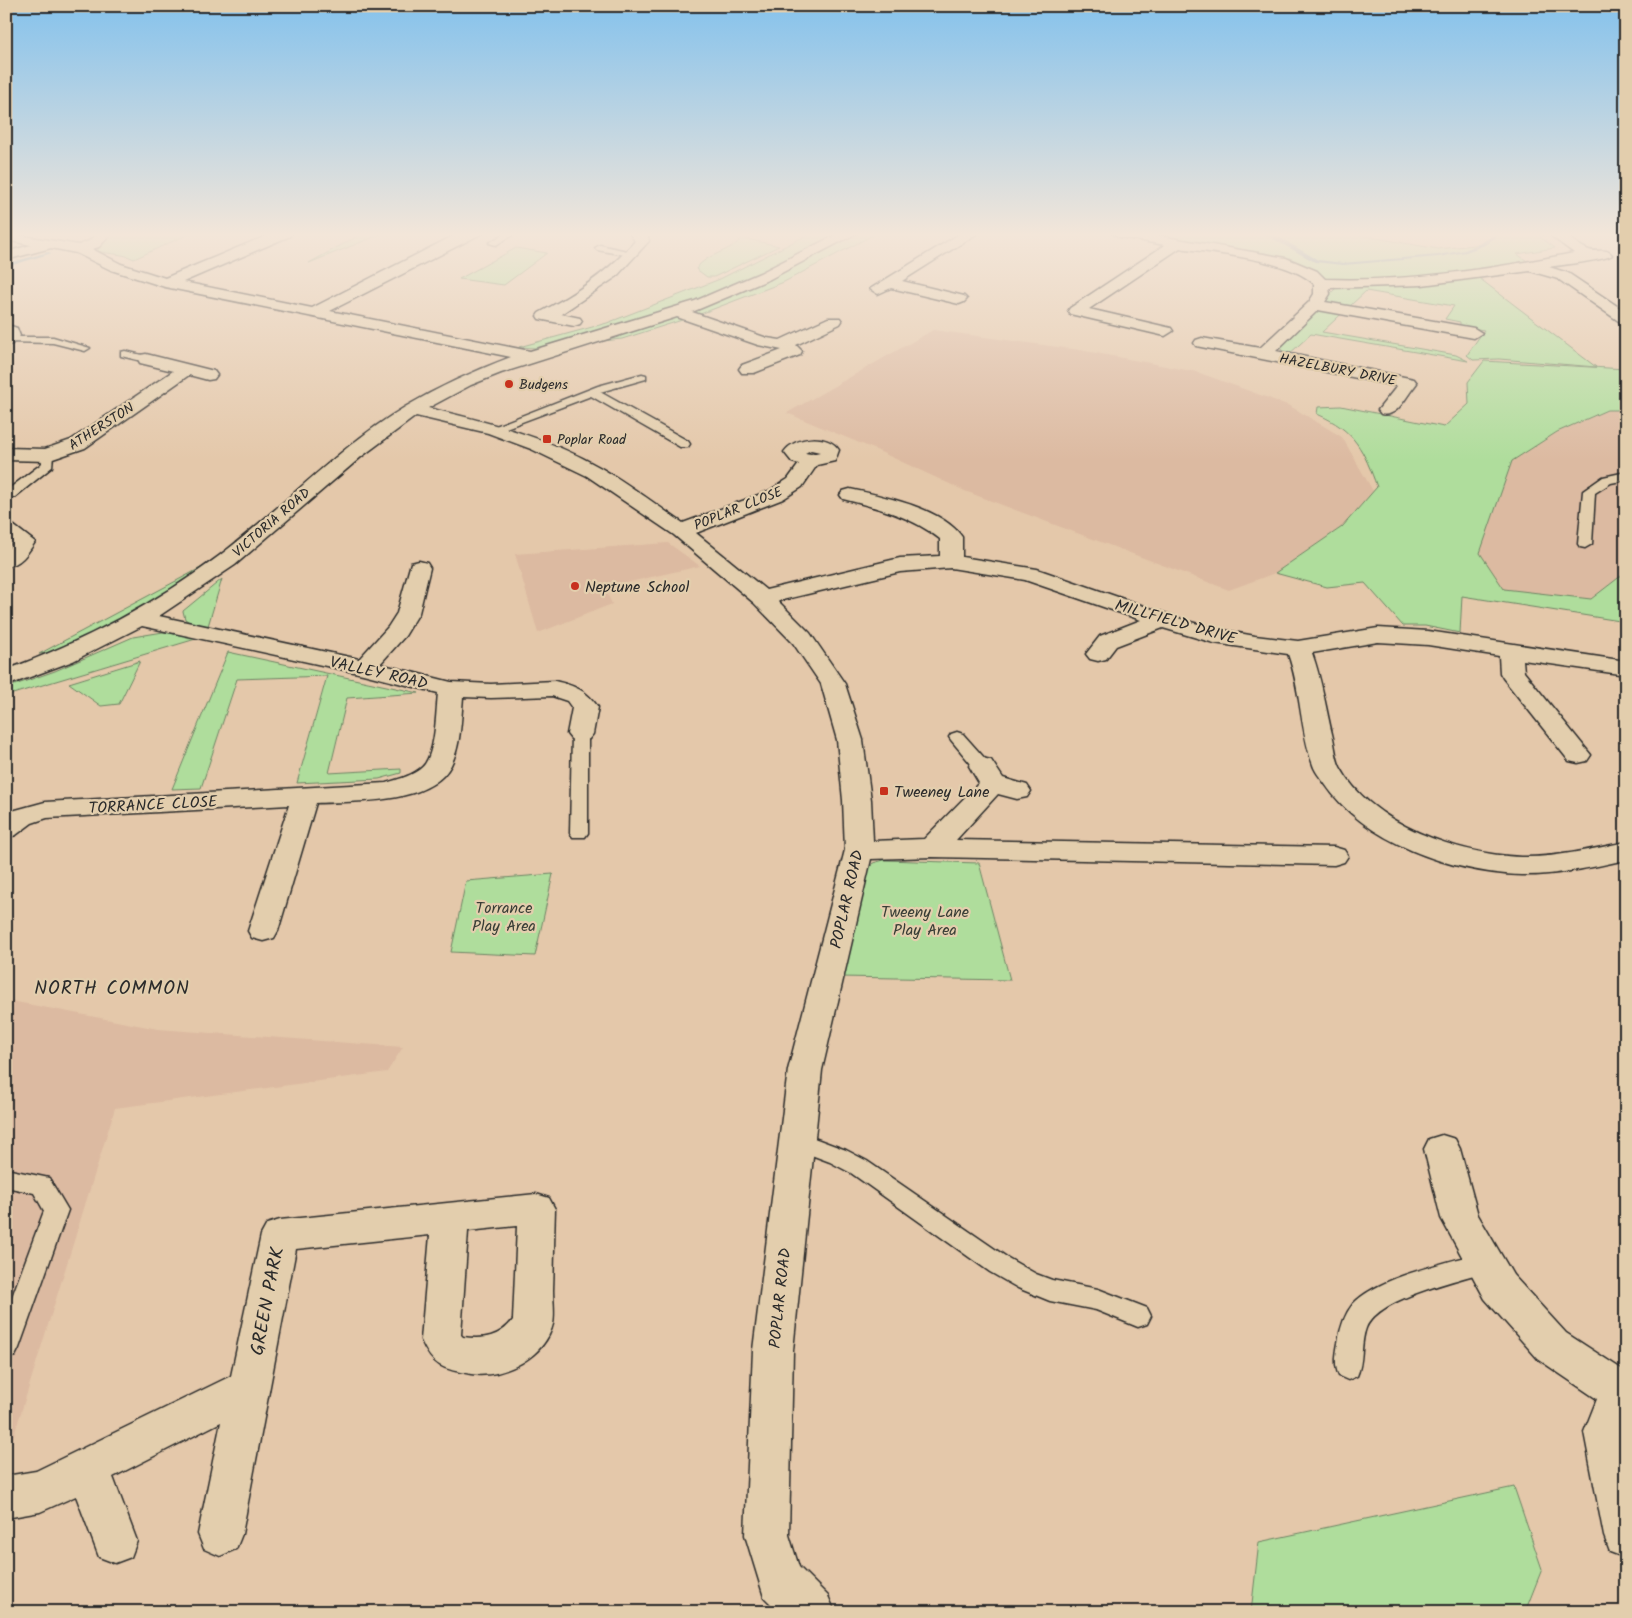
<svg xmlns="http://www.w3.org/2000/svg" width="1632" height="1618" font-family="Kalam,sans-serif">
	<style>
		.built { fill: #dcbaa1 }
		.green { fill: #afdd9c; stroke: #6d8464 }
		.lines { fill: none; stroke-linecap: round; stroke-linejoin: round }
		.stream { fill: #6892a2; fill-rule: evenodd }
		.lane-casing { stroke: #2b2b2b; stroke-width: 3 }
		.street-casing { stroke: #2b2b2b; stroke-width: 3 }
		.lane { fill: #e3cead; fill-rule: evenodd }
		.street { fill: #e3cead; fill-rule: evenodd }
		.poi-dot { fill: #c8321e; stroke: #e3cead; stroke-width: 2 }
		.labels { text-anchor: middle; stroke-width: 4.5; stroke-linejoin: round; paint-order: stroke }
		.far-street-label { font-size: 14px; fill: #2b2b2b; stroke: #e3cead }
		.far-poi-label { font-size: 14px; fill: #2b2b2b; stroke: #e3cead; text-anchor: start }
		.poi-label { font-size: 16px; fill: #2b2b2b; stroke: #e3cead; text-anchor: start }
		.street-label { font-size: 16px; fill: #2b2b2b; stroke: #e3cead }
		.park-label { font-size: 16px; fill: #383d36; stroke: #e3cead }
		.quarter-label { font-size: 19px; letter-spacing: 1px; fill: #2b2b2b; stroke: #e3cead }
		.near-street-label { font-size: 19px; fill: #2b2b2b; stroke: #e3cead }
	</style>
	<rect width="100%" height="100%" fill="#e4c8aa"/>
	<filter id="ink" filterUnits="userSpaceOnUse"><feTurbulence type="fractalNoise" baseFrequency=".02" numOctaves="2"/><feDisplacementMap in="SourceGraphic" scale="10" xChannelSelector="R" yChannelSelector="G"/><feConvolveMatrix kernelMatrix="1 2 1 2 8 2 1 2 1" color-interpolation-filters="sRGB"/></filter>
	<g filter="url(#ink)">
		<path class="built" d="M 933,330 L 1080,350 L 1197,372 L 1290,406 L 1342,437 L 1373,491 L 1342,527 L 1275,573 L 1229,590 L 965,491 L 874,449 L 787,413 Z
			M 1607,410 L 1626,410 L 1626,572 L 1591,599 L 1504,589 L 1480,553 L 1512,461 L 1557,432 Z
			M 668,543 L 700,566 L 625,583 L 627,589 L 607,593 L 612,604 L 538,633 L 515,554 Z
			M 6,1000 L 158,1029 L 403,1047 L 387,1072 L 115,1108 L 6,1461 Z"/>
		<path class="green" d="M 111,233 L 191,233 L 134,259 C 123,253 111,255 98,251 L 98,247 Z
			M 363,233 L 384,233 L 309,263 Z
			M 811,233 L 877,233 L 784,282 L 695,316 L 622,339 L 536,348 L 519,347 L 607,323 L 720,279 Z
			M 1132,233 L 1348,233 L 1438,249 L 1483,244 L 1503,233 L 1574,233 L 1539,236 L 1555,248 L 1517,254 L 1527,261 L 1471,272 L 1596,367 L 1499,359 L 1473,360 L 1467,355 L 1484,330 L 1460,326 L 1460,322 L 1445,319 L 1454,306 L 1366,291 L 1322,332 L 1456,355 L 1468,361 L 1311,334 L 1287,356 L 1279,347 L 1335,289 C 1307,251 1246,251 1204,245 C 1180,241 1156,237 1132,233 Z
			M 742,238 L 779,246 L 714,277 L 707,277 L 696,269 C 706,253 730,253 742,238 Z
			M 516,248 L 547,253 L 504,285 L 459,279 Z
			M 1484,361 L 1626,369 L 1626,410 L 1607,410 L 1557,432 L 1512,461 L 1480,553 L 1504,589 L 1591,599 L 1626,572 L 1626,611 L 1620,621 L 1462,596 L 1460,633 L 1425,626 L 1403,626 L 1365,583 L 1327,587 L 1275,573 L 1342,527 L 1377,487 C 1364,451 1355,430 1317,414 L 1318,407 L 1341,406 L 1444,427 L 1469,404 L 1468,382 Z
			M 208,564 L 152,605 L 60,651 L 39,654 Z
			M 222,579 L 208,626 L 191,623 L 185,619 L 183,611 Z
			M 163,632 L 199,638 L 6,696 L 6,688 L 55,671 L 133,637 Z
			M 228,652 L 419,693 L 347,698 L 329,773 L 401,769 L 401,773 L 379,779 L 297,783 L 327,676 L 237,679 L 201,788 L 172,789 Z
			M 140,661 L 119,704 L 101,706 L 69,683 Z
			M 884,860 L 979,863 L 1010,980 L 840,977 L 869,869 L 873,863 Z
			M 553,874 L 535,956 L 451,952 L 466,881 Z
			M 1514,1487 L 1542,1569 L 1525,1612 L 1251,1612 L 1259,1542 Z"/>
		<g class="lines">
			<path class="stream" d="M 1262,233 L 1268,233 L 1282,239 L 1318,260 L 1343,263 L 1438,255 L 1465,250 L 1481,243 L 1496,233 L 1501,233 L 1485,245 L 1466,252 L 1438,257 L 1343,265 L 1315,262 Z
				M 48,252 L 52,253 L 6,267 L 6,264 Z"/>
			<defs>
				<path id="lane" d="M 505,233 L 516,233 L 496,245 L 489,243 Z
					M 600,245 L 636,253 L 631,256 L 597,250 L 595,248 Z
					M 53,337 L 90,348 L 85,351 L 53,343 L 6,342 L 6,338 L 9,337 Z
					M 125,351 L 150,357 L 151,359 L 146,362 L 121,356 L 121,352 Z
					M 642,374 L 646,375 L 646,379 L 600,392 L 688,441 L 690,444 L 688,447 L 680,447 L 591,396 L 498,431 L 490,431 L 488,429 L 598,386 Z
					M 47,451 L 53,455 L 52,467 L 15,497 L 6,497 L 6,491 L 40,465 L 42,463 L 41,455 Z
					M 1626,472 L 1626,480 L 1611,483 L 1595,493 L 1592,544 L 1585,548 L 1580,547 L 1578,544 L 1583,491 L 1603,477 Z
					M 580,729 L 588,734 L 588,833 L 585,837 L 573,837 L 570,833 L 572,734 Z
					M 957,732 L 963,734 L 988,762 L 990,766 L 988,770 L 976,770 L 951,740 L 949,737 L 951,734 Z
					M 798,1132 L 846,1150 L 867,1161 L 1008,1258 L 1036,1274 L 1052,1280 L 1098,1289 L 1147,1308 L 1151,1316 L 1147,1324 L 1138,1327 L 1096,1310 L 1050,1301 L 1018,1288 L 990,1272 L 851,1173 L 830,1162 L 790,1147 L 787,1141 L 790,1135 Z
					M 6,1169 L 49,1178 L 68,1210 L 19,1348 L 15,1356 L 6,1359 L 6,1313 L 44,1211 L 34,1193 L 6,1187 Z
					M 1484,1252 L 1493,1255 L 1496,1262 L 1493,1269 C 1463,1280 1379,1296 1366,1328 C 1360,1343 1364,1361 1357,1376 L 1348,1380 L 1339,1376 C 1334,1365 1336,1354 1338,1343 C 1340,1329 1344,1315 1353,1304 C 1378,1277 1449,1262 1484,1252 Z"/>
				<path id="street" d="M 6,233 L 79,245 L 89,241 L 97,233 L 112,233 L 99,247 L 92,249 L 121,264 L 165,278 L 273,233 L 292,233 L 290,236 L 183,282 L 312,308 L 455,235 L 483,233 L 330,311 L 530,351 L 695,301 L 760,273 L 839,233 L 857,233 L 770,279 L 692,312 L 767,338 L 780,340 L 828,318 L 840,318 L 842,321 L 840,324 L 796,345 L 802,351 L 800,355 L 754,373 L 742,373 L 739,369 L 742,365 L 782,350 L 758,345 L 677,317 L 501,373 L 471,385 L 428,408 C 488,422 547,437 601,468 C 629,484 656,505 683,523 L 769,491 L 788,479 L 799,464 L 792,462 L 784,452 C 795,436 828,433 839,450 L 835,461 L 817,465 L 802,487 L 783,499 L 696,533 L 766,590 L 900,558 L 940,556 L 940,539 C 911,516 878,508 843,499 L 840,495 L 843,491 L 850,489 C 883,496 942,508 962,537 L 962,557 L 1037,569 L 1187,621 L 1217,629 L 1255,636 L 1298,641 L 1378,628 L 1428,631 L 1626,661 L 1626,675 L 1523,660 L 1524,672 L 1591,755 L 1587,761 L 1578,763 L 1569,761 L 1503,678 L 1500,673 L 1499,656 L 1428,645 L 1378,642 L 1312,653 C 1322,680 1326,710 1333,738 C 1335,747 1336,759 1340,767 C 1371,825 1459,854 1521,857 C 1555,858 1592,849 1626,842 L 1626,860 C 1592,867 1556,876 1521,875 C 1452,872 1365,843 1325,784 C 1321,778 1315,772 1313,765 C 1300,730 1301,690 1288,654 L 1214,643 L 1163,628 L 1116,646 L 1106,659 L 1098,661 L 1090,659 L 1086,654 L 1100,636 L 1141,620 L 1025,580 L 951,568 L 900,572 L 778,601 L 810,633 L 845,684 L 863,740 L 871,800 L 873,841 L 924,839 L 979,783 L 969,766 L 973,760 L 982,758 L 991,760 L 1003,778 L 1027,785 L 1031,791 L 1027,797 L 1017,799 L 998,794 L 956,840 L 1334,847 L 1344,850 L 1348,856 L 1344,862 L 1334,865 L 932,857 L 871,859 L 822,1070 L 793,1350 L 789,1535 L 799,1567 L 828,1596 L 835,1612 L 779,1612 L 764,1597 L 745,1535 L 753,1350 L 788,1070 L 845,850 L 843,800 L 837,740 L 821,684 L 793,643 L 754,603 L 674,535 L 587,476 L 531,449 L 488,433 L 416,416 L 361,457 L 235,565 L 159,616 L 359,659 L 388,627 L 397,613 L 411,563 L 419,561 L 427,563 L 430,568 L 419,613 L 405,636 L 380,664 L 451,682 L 491,684 L 555,681 C 575,686 586,690 598,707 L 593,734 L 589,739 L 580,742 L 571,739 L 567,734 L 572,708 L 567,701 L 552,696 L 491,698 L 463,697 C 461,719 461,745 451,765 C 430,805 355,801 316,803 L 278,931 L 274,938 L 263,941 L 252,938 L 248,931 L 289,805 L 47,818 L 32,823 L 16,835 L 6,838 L 6,815 L 12,811 L 45,802 L 386,783 C 398,779 417,775 425,764 C 436,748 436,712 438,693 L 363,674 L 142,626 L 73,661 L 6,686 L 6,670 C 82,642 154,605 219,556 C 282,508 337,448 405,407 C 439,387 474,371 511,357 L 165,287 L 111,270 L 76,253 L 51,248 L 6,260 L 6,252 L 31,245 L 6,240 ZM 811,450 L 820,452 L 811,454 L 805,453 Z
					M 629,233 L 647,233 L 649,241 L 616,277 L 561,314 L 580,318 L 582,321 L 580,324 L 574,326 L 539,319 L 537,316 L 539,313 C 575,294 609,272 635,241 Z
					M 961,233 L 978,233 L 902,281 L 964,296 L 967,299 L 964,302 L 959,304 L 891,288 L 878,294 L 870,289 Z
					M 1112,233 L 1143,233 L 1286,258 L 1317,271 L 1325,279 C 1409,282 1492,269 1574,253 L 1551,236 L 1553,233 C 1569,233 1575,245 1589,250 C 1597,253 1606,247 1612,255 C 1608,260 1560,265 1549,267 L 1568,273 L 1626,312 L 1626,324 L 1620,322 L 1558,279 L 1530,271 L 1422,285 L 1329,288 L 1330,294 L 1325,302 L 1474,328 L 1482,333 L 1474,338 L 1318,310 L 1276,351 L 1414,379 L 1417,383 L 1414,387 C 1405,398 1397,418 1381,414 L 1378,410 L 1397,386 L 1196,346 L 1194,343 L 1196,340 L 1202,338 L 1260,348 L 1309,302 L 1314,294 L 1314,284 C 1289,259 1216,254 1180,248 L 1089,309 L 1171,328 L 1173,331 L 1165,336 L 1070,314 L 1068,311 L 1070,308 L 1165,245 L 1119,237 Z
					M 11,326 L 17,328 L 20,336 L 12,344 L 6,346 L 6,327 Z
					M 146,354 L 214,371 L 217,375 L 214,379 L 208,380 L 189,375 L 85,448 L 47,461 L 6,460 L 6,448 L 45,449 L 71,440 L 173,371 L 140,363 L 138,359 L 140,355 Z
					M 6,523 L 13,525 L 35,542 C 27,554 21,564 6,567 L 6,551 L 12,544 L 6,539 Z
					M 1442,1135 L 1455,1139 L 1460,1149 L 1478,1215 L 1513,1275 L 1566,1333 L 1626,1372 L 1626,1558 L 1610,1552 L 1604,1536 L 1584,1432 L 1597,1399 L 1538,1359 L 1485,1299 L 1441,1218 L 1424,1149 L 1429,1139 Z
					M 536,1194 L 549,1198 L 555,1209 C 554,1236 554,1263 553,1290 C 553,1300 555,1314 553,1324 C 545,1357 503,1379 471,1374 C 443,1369 433,1367 421,1340 L 430,1235 L 296,1249 L 242,1534 L 236,1549 L 220,1556 L 204,1549 L 198,1534 L 221,1422 L 113,1477 L 137,1541 L 131,1557 L 115,1563 L 99,1557 L 76,1496 L 40,1512 L 6,1518 L 6,1476 L 36,1471 L 231,1376 L 261,1235 L 267,1224 L 280,1220 ZM 517,1226 L 513,1320 C 500,1337 484,1340 463,1337 L 461,1335 L 468,1231 Z"/>
			</defs>
			<use href="#lane" class="lane-casing"/>
			<use href="#street" class="street-casing"/>
			<use href="#lane" class="lane"/>
			<use href="#street" class="street"/>
		</g>
	</g>
	<linearGradient id="sky" x2="0" y2="1"><stop stop-color="#85c2ec"/><stop offset="0.51" stop-color="#f3e6d9"/><stop offset="1" stop-color="#f3e6d9" stop-opacity="0"/></linearGradient>
	<rect width="1632" height="460" fill="url(#sky)"/>
	<g class="poi-dot">
		<circle cx="509" cy="384" r="5"/>
		<rect x="542" y="434" width="10" height="10" rx="2.5"/>
		<circle cx="575" cy="586" r="5"/>
		<rect x="879" y="786" width="10" height="10" rx="2.5"/>
	</g>
	<g class="labels">
		<g class="far-street-label">
			<text transform="translate(1338 369) rotate(11)" y="5">HAZELBURY DRIVE</text>
			<text transform="translate(101 426) rotate(-33)" y="5">ATHERSTON</text>
			<text transform="translate(738 508) rotate(-22)" y="5">POPLAR CLOSE</text>
			<text transform="translate(271 522) rotate(-41)" y="5">VICTORIA ROAD</text>
		</g>
		<g class="far-poi-label">
			<text x="519" y="389">Budgens</text>
			<text x="557" y="444">Poplar Road</text>
		</g>
		<g class="poi-label">
			<text x="585" y="592">Neptune School</text>
			<text x="894" y="797">Tweeney Lane</text>
		</g>
		<g class="street-label">
			<text transform="translate(1176 621) rotate(16)" y="6">MILLFIELD DRIVE</text>
			<text transform="translate(379 672) rotate(13)" y="6">VALLEY ROAD</text>
			<text transform="translate(153 804) rotate(-3)" y="6">TORRANCE CLOSE</text>
			<text transform="translate(846 899) rotate(-77)" y="6">POPLAR ROAD</text>
			<text transform="translate(779 1298) rotate(-84)" y="6">POPLAR ROAD</text>
		</g>
		<g class="park-label">
			<text x="504" y="913">Torrance<tspan x="504" dy="18">Play Area</tspan></text>
			<text x="925" y="917">Tweeny Lane<tspan x="925" dy="18">Play Area</tspan></text>
		</g>
		<g class="quarter-label">
			<text x="112" y="994">NORTH COMMON</text>
		</g>
		<g class="near-street-label">
			<text transform="translate(266 1301) rotate(-79)" y="7">GREEN PARK</text>
		</g>
	</g>
	<rect width="1632" height="1618" fill="none" stroke="#e3cead" stroke-width="25"/>
	<rect x="12" y="12" width="1607" height="1593" fill="none" stroke="#2b2b2b" stroke-width="2" filter="url(#ink)"/>
</svg>
